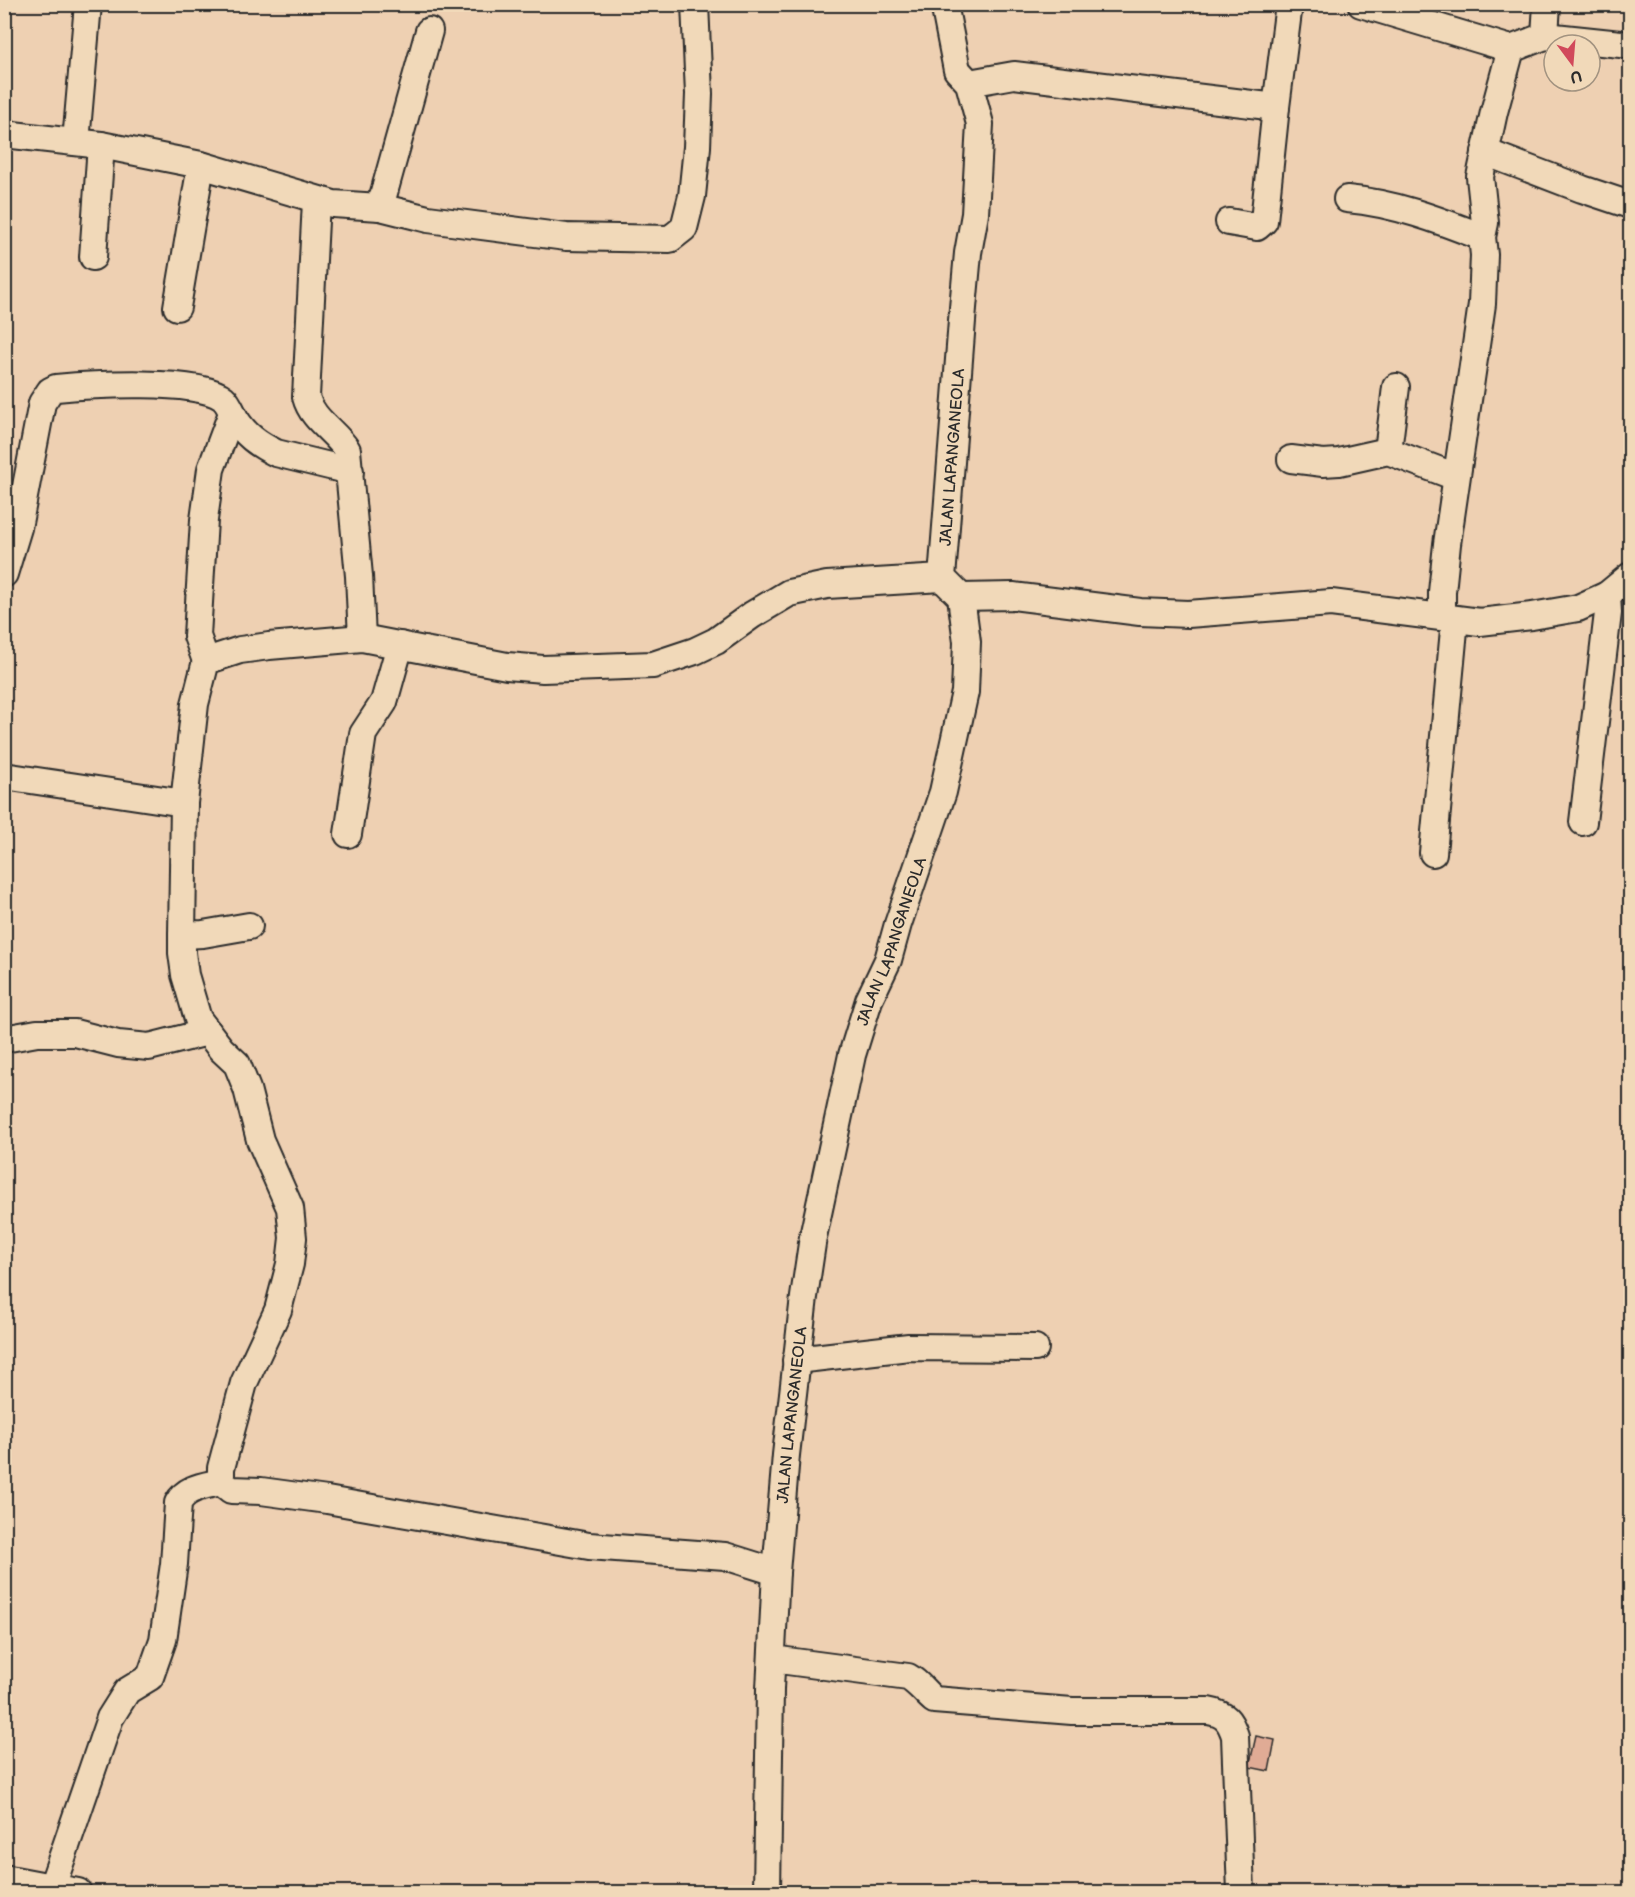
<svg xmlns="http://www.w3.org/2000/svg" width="1635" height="1897" font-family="'Balsamiq Sans',sans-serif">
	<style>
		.building { fill: #e0ab95; stroke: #2b2b2b; stroke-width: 1.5 }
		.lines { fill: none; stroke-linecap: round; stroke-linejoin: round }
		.minor-casing { stroke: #2b2b2b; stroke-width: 30 }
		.minor { stroke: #f1d9b9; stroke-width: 26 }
		.labels { text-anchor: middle; stroke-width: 4.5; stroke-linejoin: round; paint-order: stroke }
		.street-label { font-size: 16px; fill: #2b2b2b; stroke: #f1d9b9 }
	</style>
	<rect width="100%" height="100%" fill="#eed0b2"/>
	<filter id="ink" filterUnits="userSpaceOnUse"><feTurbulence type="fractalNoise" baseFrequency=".0167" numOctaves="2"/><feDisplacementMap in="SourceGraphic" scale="12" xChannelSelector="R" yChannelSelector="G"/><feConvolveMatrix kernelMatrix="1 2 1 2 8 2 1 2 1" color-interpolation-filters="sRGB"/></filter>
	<g filter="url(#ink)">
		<path class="building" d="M 1256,1736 L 1275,1740 L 1269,1771 L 1249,1767 Z"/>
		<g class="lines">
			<defs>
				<g id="minor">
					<path d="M 1361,4 L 1511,49 L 1545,36 L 1630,45"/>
					<path d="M 1545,36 L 1547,4"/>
					<path d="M 969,83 L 1014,75 L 1276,107 L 1289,4"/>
					<path d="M 4,134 L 101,145 L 201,165 L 333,204 L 380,207 L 428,219 L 566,237 L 670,239 L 684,228 L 692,196 L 697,147 L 699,94 L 695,4"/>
					<path d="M 76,142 L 88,4"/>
					<path d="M 1485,152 L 1582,189 L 1630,205"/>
					<path d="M 1347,199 C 1394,203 1439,220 1482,237"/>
					<path d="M 316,201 L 306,397 C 312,420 335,431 347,450 L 359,576 L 362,638"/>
					<path d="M 380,207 L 429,31"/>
					<path d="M 1229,222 L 1257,227 L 1264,221 L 1276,107"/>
					<path d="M 93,257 L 101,145"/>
					<path d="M 177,307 L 201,165"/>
					<path d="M 1388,451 L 1396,387"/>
					<path d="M 1291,459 L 1323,463 L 1339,462 L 1388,451 L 1456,477"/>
					<path d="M 4,574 L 18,528 L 42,403 L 50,391 L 56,388 C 88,385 200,378 223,398 C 228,402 232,412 235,418 C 245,435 258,444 276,453 L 350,471"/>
					<path d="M 961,597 L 1013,596 L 1140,612 L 1188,614 L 1331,603 L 1480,622 L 1532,616 L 1578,608 L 1607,595 L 1630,576"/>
					<path d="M 1442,617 L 1442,592 L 1447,544 L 1482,304 L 1484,255 L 1482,237 L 1485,223 L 1480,177 L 1494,112 L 1511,49"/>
					<path d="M 206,661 L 197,636 L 204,520 L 211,469 L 232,413"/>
					<path d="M 4,776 L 184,803"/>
					<path d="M 1583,822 L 1608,613 L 1607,595"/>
					<path d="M 348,834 L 363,734 L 384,702 L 400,645"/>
					<path d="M 1433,853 L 1455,619"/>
					<path d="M 182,935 L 203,934 L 249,926"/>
					<path d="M 4,1039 L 37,1033 L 75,1033 L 118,1044 L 149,1047 L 208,1032"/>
					<path d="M 796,1360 L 909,1347 L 1035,1348"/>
					<path d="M 776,1572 L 725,1556 L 589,1546 L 327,1500 L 261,1491 L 231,1490 L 221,1482 L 221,1468 L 244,1383 L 278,1310 L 290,1264 L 293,1238 L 290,1208 L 260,1140 L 247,1089 L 237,1064 L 221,1049 L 198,1019 L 185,975 L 182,953 L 182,935 L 184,803 L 195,704 L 206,661 L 240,650 L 269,646 L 362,638 L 507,666 L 543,669 L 653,665 L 695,651 L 716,641 L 752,615 L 789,593 L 827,585 L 942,578"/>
					<path d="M 772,1659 L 908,1677 C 919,1683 924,1692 934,1700 L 1072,1711 L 1208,1711 C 1225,1714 1230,1720 1235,1736 L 1241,1892"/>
					<path d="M 4,1878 L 78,1892"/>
					<path d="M 52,1887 L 110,1718 L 127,1691 L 150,1677 L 163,1640 L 174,1564 L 178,1503 C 186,1487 205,1486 221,1482"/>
					<path id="s1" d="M 767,1892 L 770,1689 L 776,1572 L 786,1455 L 804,1297 L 813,1237 L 852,1055 L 869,1000 L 888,960 L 898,924 L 943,792 L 965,692 L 967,642 L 961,597 L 942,578 L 963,308 L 968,253 L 975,214 L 980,124 L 969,83 L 957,70 L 944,4"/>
				</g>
			</defs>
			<use href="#minor" class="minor-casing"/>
			<use href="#minor" class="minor"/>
		</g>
	</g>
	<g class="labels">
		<g class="street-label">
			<text dy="6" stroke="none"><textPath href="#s1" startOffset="1468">JALAN LAPANGANEOLA</textPath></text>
			<text dy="6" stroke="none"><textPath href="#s1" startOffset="964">JALAN LAPANGANEOLA</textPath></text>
			<text dy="6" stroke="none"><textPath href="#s1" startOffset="478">JALAN LAPANGANEOLA</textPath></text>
		</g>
	</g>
	<rect width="1635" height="1897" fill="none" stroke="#f1d9b9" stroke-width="24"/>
	<rect x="12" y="12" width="1611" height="1873" fill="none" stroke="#2b2b2b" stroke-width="2" filter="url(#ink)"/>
	<g transform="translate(1572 63) rotate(164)"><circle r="28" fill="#f1d9b9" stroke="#a29380" stroke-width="1.5"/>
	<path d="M0-4.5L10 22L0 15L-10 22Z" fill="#d1495b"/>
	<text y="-9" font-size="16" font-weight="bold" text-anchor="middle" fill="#2b2b2b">U</text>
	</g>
</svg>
